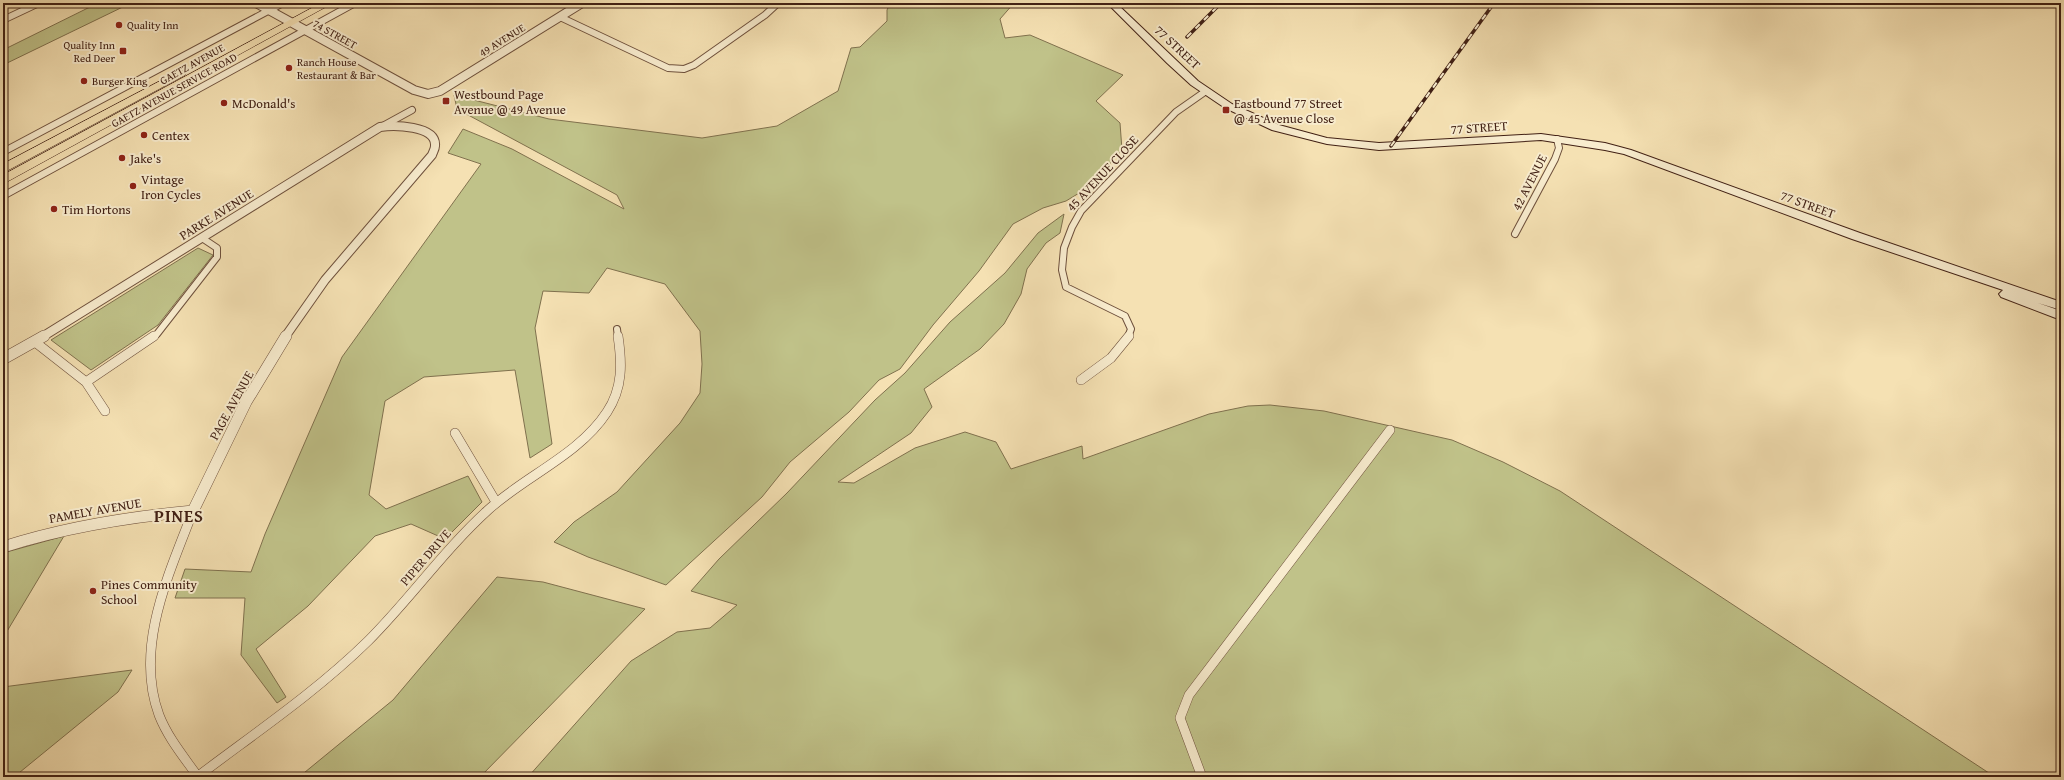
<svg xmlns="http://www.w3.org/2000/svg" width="2064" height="780" font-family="'Gentium Book Plus',serif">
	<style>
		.green { fill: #c0c289; stroke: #80714e }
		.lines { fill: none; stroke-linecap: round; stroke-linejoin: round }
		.minor-far1-casing { stroke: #6e503c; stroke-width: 8 }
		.minor-casing { stroke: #6e503c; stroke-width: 10 }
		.tertiary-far1-casing { stroke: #6e503c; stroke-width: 10 }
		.tertiary-casing { stroke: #6e503c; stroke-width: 12 }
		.secondary-casing { stroke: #412014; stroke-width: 2 }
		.primary-casing { stroke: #412014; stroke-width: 1 }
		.minor-far1 { stroke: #f8ecce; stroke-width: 6 }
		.minor { stroke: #f8ecce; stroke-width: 9 }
		.tertiary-far1 { stroke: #f8ecce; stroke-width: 8 }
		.tertiary { stroke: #f8ecce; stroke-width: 11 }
		.secondary { fill: #f8ecce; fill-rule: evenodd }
		.primary { fill: #f5e1b3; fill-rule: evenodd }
		.rail-casing { stroke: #412014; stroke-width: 3.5 }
		.rail { stroke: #f8ecce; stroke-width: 2; stroke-dasharray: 6; stroke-linecap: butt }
		.poi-dot { fill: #8f2418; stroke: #f8ecce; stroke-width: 1.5 }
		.labels { text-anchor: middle; stroke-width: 4; stroke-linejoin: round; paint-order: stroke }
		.far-poi-label { font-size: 11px; fill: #412014; stroke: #f8ecce; text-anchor: start }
		.far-street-label { font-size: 11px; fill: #412014; stroke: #f8ecce }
		.street-label { font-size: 13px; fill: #412014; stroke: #f8ecce }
		.poi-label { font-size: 13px; fill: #412014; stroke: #f8ecce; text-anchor: start }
		.district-label { font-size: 17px; font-weight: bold; letter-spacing: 1px; fill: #412014; stroke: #f8ecce }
	</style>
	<rect width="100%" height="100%" fill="#f5e1b3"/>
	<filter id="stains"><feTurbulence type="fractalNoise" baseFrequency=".005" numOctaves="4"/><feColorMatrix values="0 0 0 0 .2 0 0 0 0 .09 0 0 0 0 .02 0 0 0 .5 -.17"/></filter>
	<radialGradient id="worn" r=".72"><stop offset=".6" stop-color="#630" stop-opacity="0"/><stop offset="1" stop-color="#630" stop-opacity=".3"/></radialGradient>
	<path class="green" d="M 98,3 L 131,3 L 3,65 L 3,50 Z
		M 890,3 L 1014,3 L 1000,19 L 1005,38 L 1030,35 L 1123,75 L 1096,101 L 1120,123 L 1122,150 L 1089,187 L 1066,201 L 1043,208 L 1013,224 L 979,271 L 933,325 L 900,369 L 879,380 L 849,412 L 790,462 L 762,497 L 666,585 L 588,557 L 554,542 L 574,522 L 617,492 L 680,423 L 700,393 L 702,364 L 700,331 L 665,284 L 607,268 L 589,293 L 543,291 L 535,328 L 552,444 L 530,458 L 515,370 L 424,377 L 385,401 L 369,495 L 386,509 L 468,476 L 482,502 L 445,539 L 411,524 L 375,536 L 308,606 L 256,649 L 286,697 L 277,703 L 241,655 L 245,598 L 175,598 L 185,569 L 251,572 L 265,534 L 342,357 L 481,164 L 448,153 L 463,129 L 512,149 L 624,209 L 617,195 L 457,109 L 454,95 L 549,119 L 702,138 L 777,126 L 838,91 L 851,48 L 860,47 L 887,21 L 887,10 Z
		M 1064,214 L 1060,233 L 1046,243 L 1027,269 L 1021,294 L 1004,324 L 980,349 L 924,389 L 932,407 L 911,433 L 838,482 L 854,483 L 915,448 L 965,432 L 996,442 L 1011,469 L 1082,446 L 1083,459 L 1209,414 L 1248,406 L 1270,405 L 1324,411 L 1452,440 L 1503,462 L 1560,491 L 1995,777 L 567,777 L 565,775 L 562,777 L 528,777 L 631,661 L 677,632 L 710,628 L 737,605 L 691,591 L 719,559 L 787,493 L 875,400 L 905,373 L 950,322 L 1005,273 L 1038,233 Z
		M 198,248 L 213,255 L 158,325 L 91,370 L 51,340 Z
		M 64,536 L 3,638 L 3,553 Z
		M 497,577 L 543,582 L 645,609 L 480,777 L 299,777 L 393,700 Z
		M 132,670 L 118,692 L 14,777 L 3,777 L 3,687 Z"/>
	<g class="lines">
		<defs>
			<path id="minor-far1" d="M 560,17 L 668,68 L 684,69 L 694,65 L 765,15 L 778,3
				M 3,20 L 39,3
				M 381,127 L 412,110
				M 3,152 L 283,3
				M 3,196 L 355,3
				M 1515,234 L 1555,159 L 1559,148 L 1557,139
				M 617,329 L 618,337
				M 153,337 L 157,334 L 217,257 L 217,248 L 202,238
				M 1128,337 L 1131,329 L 1125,316 L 1066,287 L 1062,270 L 1064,248 L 1072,227 L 1081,211 L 1176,112 L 1206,91"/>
			<path id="minor" d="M 35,342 L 86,382 L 105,411
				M 1081,380 L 1111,358 L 1129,336
				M 86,382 L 154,336
				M 455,433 L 496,502
				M 193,511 C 169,574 134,647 159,715 C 168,738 184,757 198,777
				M 197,777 C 255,733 316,692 368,641 C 410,599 444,550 488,510 C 525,476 579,455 607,412 C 623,388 622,363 618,336
				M 1202,777 L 1180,718 L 1189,695 L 1390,430"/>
			<path id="tertiary-far1" d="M 256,3 L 414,90 L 428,94 L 440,91 L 582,3
				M 42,337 L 380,127 C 393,125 437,125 435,146 C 435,149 433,152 432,155 L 325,280 L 285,337"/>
			<path id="tertiary" d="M 3,359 L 44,336
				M 3,547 C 65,527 128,517 193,511 L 246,402 L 286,336"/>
			<path id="secondary" d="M 1107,3 L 1116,3 L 1198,81 L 1232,104 L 1279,125 L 1327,138 L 1379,143 L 1541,134 L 1605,143 L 1631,150 L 1860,233 L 2061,302 L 2061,310 L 2038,303 L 2061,311 L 2061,320 L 2001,297 L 1999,294 L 2003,290 L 1852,239 L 1624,154 L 1605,150 L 1541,140 L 1379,150 L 1327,144 L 1272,130 L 1225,108 L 1191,85 L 1167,63 Z"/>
			<path id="primary" d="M 321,3 L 333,3 L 3,184 L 3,175 Z
				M 181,70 L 186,73 L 185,75 L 3,173 L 3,164 Z"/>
		</defs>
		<use href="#minor-far1" class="minor-far1-casing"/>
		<use href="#minor" class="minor-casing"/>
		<use href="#tertiary-far1" class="tertiary-far1-casing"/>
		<use href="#tertiary" class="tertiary-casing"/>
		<use href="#secondary" class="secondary-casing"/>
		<use href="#primary" class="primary-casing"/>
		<use href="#minor-far1" class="minor-far1"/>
		<use href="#minor" class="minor"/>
		<use href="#tertiary-far1" class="tertiary-far1"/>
		<use href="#tertiary" class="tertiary"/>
		<use href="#secondary" class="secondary"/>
		<use href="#primary" class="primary"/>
		<defs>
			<path id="rail" d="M 1187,37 L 1221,3
				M 1391,146 L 1494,3"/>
		</defs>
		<use href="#rail" class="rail-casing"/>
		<use href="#rail" class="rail"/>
	</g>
	<g class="poi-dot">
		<circle cx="119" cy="25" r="4"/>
		<rect x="119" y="47" width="8" height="8" rx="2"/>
		<circle cx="289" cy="68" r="4"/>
		<circle cx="84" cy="81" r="4"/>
		<rect x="442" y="97" width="8" height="8" rx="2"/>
		<circle cx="224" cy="103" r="4"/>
		<rect x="1222" y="106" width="8" height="8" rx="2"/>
		<circle cx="144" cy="135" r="4"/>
		<circle cx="122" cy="158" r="4"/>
		<circle cx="133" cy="186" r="4"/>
		<circle cx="54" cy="209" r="4"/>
		<circle cx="93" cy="591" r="4"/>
	</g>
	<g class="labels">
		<g class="far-poi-label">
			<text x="127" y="29">Quality Inn</text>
			<text x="115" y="49" text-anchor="end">Quality Inn<tspan x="115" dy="13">Red Deer</tspan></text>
			<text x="297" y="66">Ranch House<tspan x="297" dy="13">Restaurant &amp; Bar</tspan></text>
			<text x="92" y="85">Burger King</text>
		</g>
		<g class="far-street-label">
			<text transform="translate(335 34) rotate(29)" y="4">74 STREET</text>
			<text transform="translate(502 40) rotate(-32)" y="4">49 AVENUE</text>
			<text transform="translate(192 64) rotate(-29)" y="4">GAETZ AVENUE</text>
			<text transform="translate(174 90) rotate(-29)" y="4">GAETZ AVENUE SERVICE ROAD</text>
		</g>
		<g class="street-label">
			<text transform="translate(1178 47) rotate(43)" y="5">77 STREET</text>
			<text transform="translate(1479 127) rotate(-4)" y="5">77 STREET</text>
			<text transform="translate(1102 173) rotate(-47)" y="5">45 AVENUE CLOSE</text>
			<text transform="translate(1529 182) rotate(-63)" y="5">42 AVENUE</text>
			<text transform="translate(1808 204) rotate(20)" y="5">77 STREET</text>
			<text transform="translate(216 214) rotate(-32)" y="5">PARKE AVENUE</text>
			<text transform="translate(231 405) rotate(-61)" y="5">PAGE AVENUE</text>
			<text transform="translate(95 510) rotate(-10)" y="5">PAMELY AVENUE</text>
			<text transform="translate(425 557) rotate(-49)" y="5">PIPER DRIVE</text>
		</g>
		<g class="poi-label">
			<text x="454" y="99">Westbound Page<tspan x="454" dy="15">Avenue @ 49 Avenue</tspan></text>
			<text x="232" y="108">McDonald's</text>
			<text x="1234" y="108">Eastbound 77 Street<tspan x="1234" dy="15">@ 45 Avenue Close</tspan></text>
			<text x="152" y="140">Centex</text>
			<text x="130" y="163">Jake's</text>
			<text x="141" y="184">Vintage<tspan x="141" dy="15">Iron Cycles</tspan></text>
			<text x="62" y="214">Tim Hortons</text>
			<text x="101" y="589">Pines Community<tspan x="101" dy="15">School</tspan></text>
		</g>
		<g class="district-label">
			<text x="179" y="522">PINES</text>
		</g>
	</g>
	<rect width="2064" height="780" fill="none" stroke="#f5e1b3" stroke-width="16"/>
	<rect x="4" y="4" width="2056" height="772" fill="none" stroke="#412014" stroke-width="2"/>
	<rect x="8" y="8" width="2048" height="764" fill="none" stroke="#412014"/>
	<rect width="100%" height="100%" filter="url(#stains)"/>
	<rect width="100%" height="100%" fill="url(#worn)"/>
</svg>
